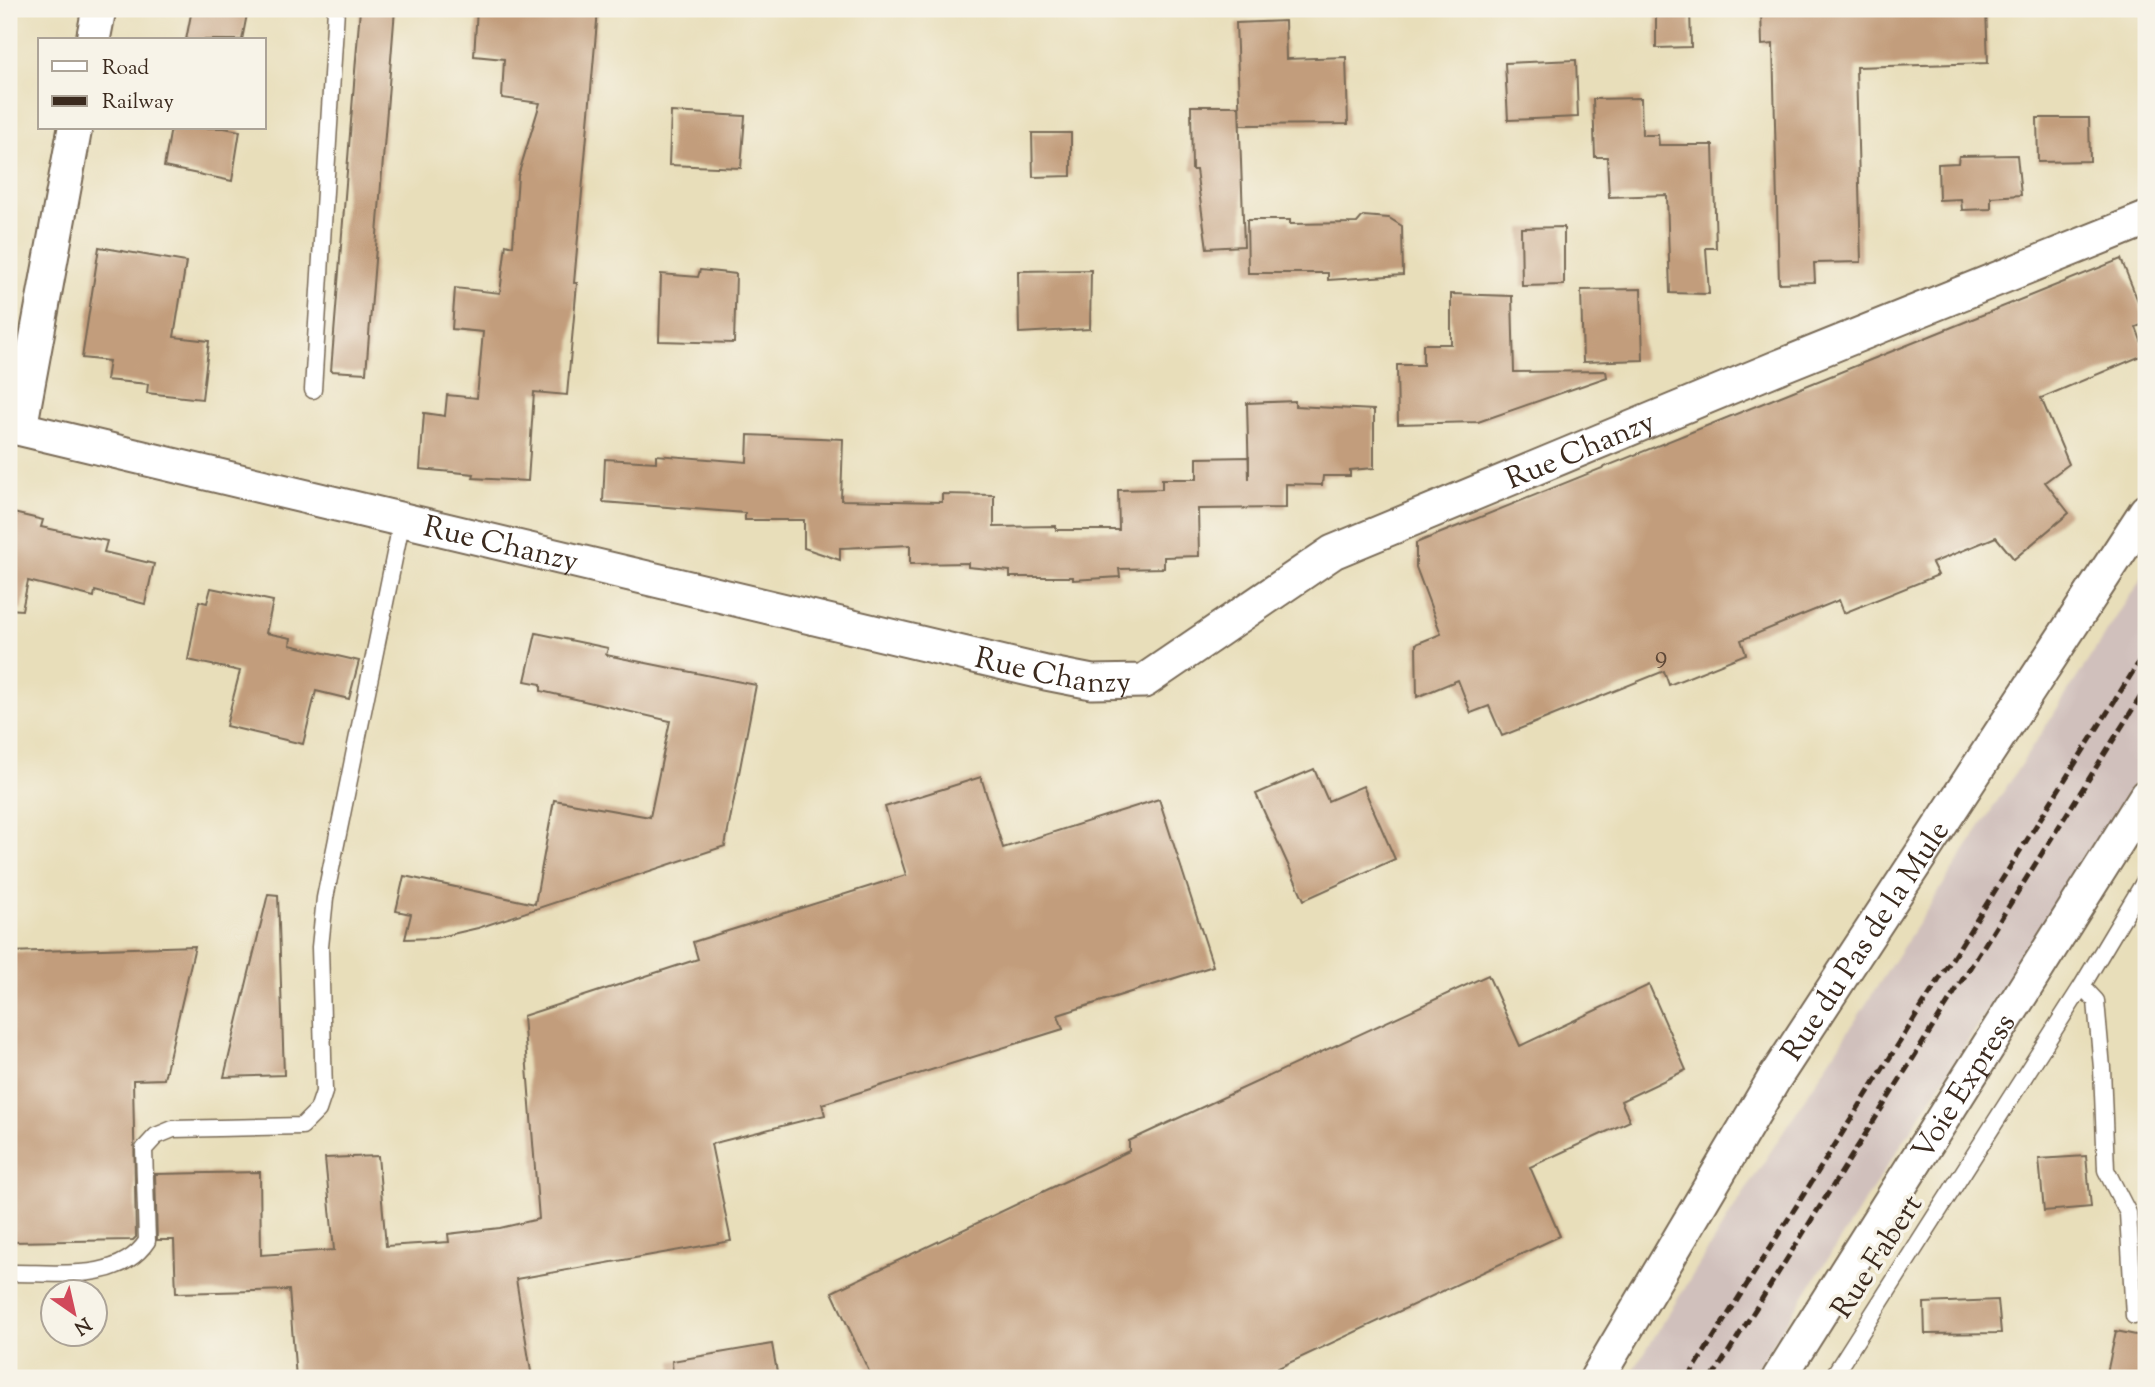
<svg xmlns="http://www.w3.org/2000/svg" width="2155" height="1387" font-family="'Sorts Mill Goudy',serif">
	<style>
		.industrial { fill: #d0c0bc }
		.building { fill: #c29d7c }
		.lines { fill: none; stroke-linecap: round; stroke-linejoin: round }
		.lane-casing { stroke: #786955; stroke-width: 19 }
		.street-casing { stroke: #786955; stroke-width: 37 }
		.lane { stroke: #fff; stroke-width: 16 }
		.street { stroke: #fff; stroke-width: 33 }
		.rail { stroke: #3b2a1e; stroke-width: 5; stroke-dasharray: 10 5; stroke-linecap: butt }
		.labels { text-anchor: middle; stroke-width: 7; stroke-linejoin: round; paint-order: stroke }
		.number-label { font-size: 26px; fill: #5d4736 }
		.street-label { font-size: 30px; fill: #3b2a1e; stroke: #f7f3e8 }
	</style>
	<rect width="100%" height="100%" fill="#f7f3e8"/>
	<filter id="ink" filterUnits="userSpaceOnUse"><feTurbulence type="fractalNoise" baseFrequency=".0143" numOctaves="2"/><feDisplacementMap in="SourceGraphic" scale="14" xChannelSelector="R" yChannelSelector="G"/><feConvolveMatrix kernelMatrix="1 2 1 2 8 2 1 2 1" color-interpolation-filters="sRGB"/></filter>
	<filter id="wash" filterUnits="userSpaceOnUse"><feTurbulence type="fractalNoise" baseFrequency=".00686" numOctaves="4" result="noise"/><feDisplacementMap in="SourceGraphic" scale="28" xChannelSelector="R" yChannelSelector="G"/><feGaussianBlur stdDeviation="1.57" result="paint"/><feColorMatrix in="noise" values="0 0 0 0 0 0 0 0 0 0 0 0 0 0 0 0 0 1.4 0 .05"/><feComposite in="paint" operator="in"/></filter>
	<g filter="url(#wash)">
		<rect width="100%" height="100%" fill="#e8deba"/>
		<path class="industrial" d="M 2146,571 L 2146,765 L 1751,1378 L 1629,1378 L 1727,1219 Z"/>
		<g id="blocks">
			<path class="building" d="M 192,9 L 248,9 L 242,40 L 186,40 Z
				M 360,9 L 395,9 L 366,373 L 331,371 Z
				M 477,9 L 598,10 L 574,283 L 577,283 L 567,395 L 534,392 L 528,481 L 473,478 L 474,474 L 420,469 L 424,413 L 445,416 L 447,395 L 477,398 L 483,332 L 452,329 L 455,288 L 500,293 L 506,244 L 513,246 L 518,176 L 540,103 L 502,98 L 504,59 L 474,56 Z
				M 1656,9 L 1690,9 L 1691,47 L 1656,48 Z
				M 1761,9 L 1986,9 L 1988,63 L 1856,67 L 1861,262 L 1814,263 L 1815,282 L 1779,283 L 1773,44 L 1762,45 Z
				M 1285,21 L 1286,59 L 1346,57 L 1348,124 L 1240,125 L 1236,23 Z
				M 1576,60 L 1578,117 L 1508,120 L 1505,63 Z
				M 1641,98 L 1642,135 L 1658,135 L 1659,145 L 1713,145 L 1716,248 L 1706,248 L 1709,294 L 1670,293 L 1667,195 L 1609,197 L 1607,157 L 1595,157 L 1593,99 Z
				M 1191,106 L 1239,106 L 1244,246 L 1207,248 L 1196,170 L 1192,170 Z
				M 671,112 L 745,116 L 741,168 L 669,165 Z
				M 2037,118 L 2089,118 L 2090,161 L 2038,162 Z
				M 171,128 L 224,128 L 240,131 L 232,181 L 164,167 Z
				M 1032,133 L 1071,133 L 1071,176 L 1033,177 Z
				M 2017,155 L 2021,195 L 1991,197 L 1991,209 L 1962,210 L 1961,199 L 1939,200 L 1938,164 L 1958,163 L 1959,156 Z
				M 1363,216 L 1389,218 L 1402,226 L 1403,275 L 1328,280 L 1328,273 L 1248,273 L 1247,220 L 1290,220 L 1290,224 L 1357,223 Z
				M 1564,227 L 1564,285 L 1522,286 L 1521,228 Z
				M 99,247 L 186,262 L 174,337 L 209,341 L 202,399 L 147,393 L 148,384 L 106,380 L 109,361 L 82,358 Z
				M 2121,259 L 2146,321 L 2146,323 L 2136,327 L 2146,354 L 2041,398 L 2069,464 L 2045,482 L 2069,513 L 2014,559 L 1996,537 L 1932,563 L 1938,575 L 1844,613 L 1839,600 L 1741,640 L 1746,654 L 1669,685 L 1664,671 L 1502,736 L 1489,706 L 1471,713 L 1458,680 L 1417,697 L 1416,644 L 1441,634 L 1416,567 L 1416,543 Z
				M 700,270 L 736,274 L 734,343 L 659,341 L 661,274 L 698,277 Z
				M 1091,270 L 1090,329 L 1019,333 L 1018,271 Z
				M 1641,289 L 1643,360 L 1583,362 L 1581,290 Z
				M 1451,294 L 1512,296 L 1514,372 L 1606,371 L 1607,377 L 1478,422 L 1398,424 L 1397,365 L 1423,365 L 1423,344 L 1451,344 Z
				M 1295,401 L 1295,406 L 1374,410 L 1374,468 L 1350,470 L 1350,476 L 1323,476 L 1322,485 L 1286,484 L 1286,508 L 1198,509 L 1199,556 L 1164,557 L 1164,568 L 1119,569 L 1120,577 L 1073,580 L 1073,577 L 1010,577 L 1010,571 L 968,567 L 968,563 L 910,564 L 910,545 L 840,548 L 840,560 L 804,548 L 804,520 L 745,520 L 745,513 L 603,502 L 605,459 L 656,462 L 656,455 L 747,462 L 748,435 L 843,439 L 841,500 L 942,502 L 942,494 L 994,495 L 994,527 L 1056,526 L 1056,530 L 1119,530 L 1118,490 L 1162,489 L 1162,479 L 1197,479 L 1197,458 L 1249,457 L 1249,479 L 1247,403 Z
				M 9,512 L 43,520 L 41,527 L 107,541 L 104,552 L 154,564 L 145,604 L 95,591 L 94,597 L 28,581 L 22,610 L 9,609 Z
				M 211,588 L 273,601 L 266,633 L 291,638 L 290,645 L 359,661 L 349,699 L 316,691 L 303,744 L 226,726 L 240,671 L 188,660 L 199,601 L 207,603 Z
				M 536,633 L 608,648 L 606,655 L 756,685 L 725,846 L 478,928 L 435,938 L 405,939 L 411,914 L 396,911 L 404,876 L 535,904 L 554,800 L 650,817 L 670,721 L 541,691 L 541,684 L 525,681 Z
				M 1314,769 L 1328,801 L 1363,786 L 1395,859 L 1304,900 L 1256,794 Z
				M 981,777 L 1003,848 L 1159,799 L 1213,966 L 1058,1015 L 1063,1029 L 822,1104 L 825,1115 L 711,1144 L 731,1241 L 516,1279 L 532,1378 L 296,1378 L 289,1290 L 176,1293 L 174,1240 L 157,1240 L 155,1174 L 260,1172 L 261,1255 L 334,1250 L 325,1158 L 378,1156 L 386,1246 L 449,1242 L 448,1234 L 500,1228 L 539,1219 L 523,1016 L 698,959 L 693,942 L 906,875 L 885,807 Z
				M 268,894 L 278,895 L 284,1075 L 224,1077 Z
				M 195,946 L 164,1079 L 133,1080 L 136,1237 L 133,1240 L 9,1242 L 9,952 Z
				M 1488,975 L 1520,1046 L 1649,985 L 1686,1070 L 1621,1101 L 1630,1121 L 1530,1167 L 1560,1236 L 1257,1378 L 872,1378 L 832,1292 L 1129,1151 L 1129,1141 Z
				M 2086,1156 L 2091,1207 L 2044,1211 L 2039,1159 Z
				M 1998,1300 L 2001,1333 L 1925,1334 L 1924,1303 Z
				M 2116,1331 L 2146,1337 L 2146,1378 L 2106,1378 Z
				M 772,1344 L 778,1378 L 673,1378 L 672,1361 Z"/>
		</g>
	</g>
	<g filter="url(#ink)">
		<use href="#blocks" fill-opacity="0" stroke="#786955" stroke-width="2"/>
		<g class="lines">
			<defs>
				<path id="lane" d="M 313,390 L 336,9
					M 2082,986 L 2096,1001 L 2102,1068 L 2106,1170 L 2128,1213 L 2134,1316
					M 9,1273 C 53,1272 119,1284 147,1241 L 144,1149 L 156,1136 L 173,1129 L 302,1126 L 318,1110 L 324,1092 L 320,947 L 325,898 L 402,519
					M 1832,1378 L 2082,986 L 2146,879"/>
				<g id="street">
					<path d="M 93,40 L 99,9"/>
					<path id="s1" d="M 9,426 L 1046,673 L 1092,682 L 1144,681 L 1333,552 L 1776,368 L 2146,219"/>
					<path d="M 20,428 L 75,128"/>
					<path id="s2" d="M 1597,1378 L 1774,1079 L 2146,511"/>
					<path id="s3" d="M 1779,1378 L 2146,796"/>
				</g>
			</defs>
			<use href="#lane" class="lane-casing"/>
			<use href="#street" class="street-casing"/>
			<use href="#lane" class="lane"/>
			<use href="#street" class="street"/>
			<path class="rail" d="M 1688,1378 L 2146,651
				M 1712,1378 L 2146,688"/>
		</g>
	</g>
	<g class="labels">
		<g class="number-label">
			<text x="1661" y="663">9</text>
		</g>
		<g class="street-label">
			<text dy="10" stroke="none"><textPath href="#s1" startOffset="1661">Rue Chanzy</textPath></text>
			<text dy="10" stroke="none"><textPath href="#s1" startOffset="506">Rue Chanzy</textPath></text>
			<text dy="10" stroke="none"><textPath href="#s1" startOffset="1073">Rue Chanzy</textPath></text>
			<text dy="10" stroke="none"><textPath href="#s2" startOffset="513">Rue du Pas de la Mule</textPath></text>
			<text dy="10" stroke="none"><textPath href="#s3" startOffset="345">Voie Express</textPath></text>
			<text transform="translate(1876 1256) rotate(-57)" y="10">Rue Fabert</text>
		</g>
	</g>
	<rect width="2155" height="1387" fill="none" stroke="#f7f3e8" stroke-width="35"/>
	<rect x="38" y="38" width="228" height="91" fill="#f7f3e8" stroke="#aca397" stroke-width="2"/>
	<rect x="52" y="61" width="35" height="10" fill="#ffffff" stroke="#aca397" stroke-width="2"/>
	<text x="102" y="74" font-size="21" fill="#3b2a1e">Road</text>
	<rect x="52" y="96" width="35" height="10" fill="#3b2a1e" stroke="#aca397" stroke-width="2"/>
	<text x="102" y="108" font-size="21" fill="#3b2a1e">Railway</text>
	<g transform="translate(74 1313) rotate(146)"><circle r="33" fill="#f7f3e8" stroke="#aca397" stroke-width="2"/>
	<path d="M0-5L12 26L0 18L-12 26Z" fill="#d1495b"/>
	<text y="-10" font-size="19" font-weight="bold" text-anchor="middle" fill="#3b2a1e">N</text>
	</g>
</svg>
